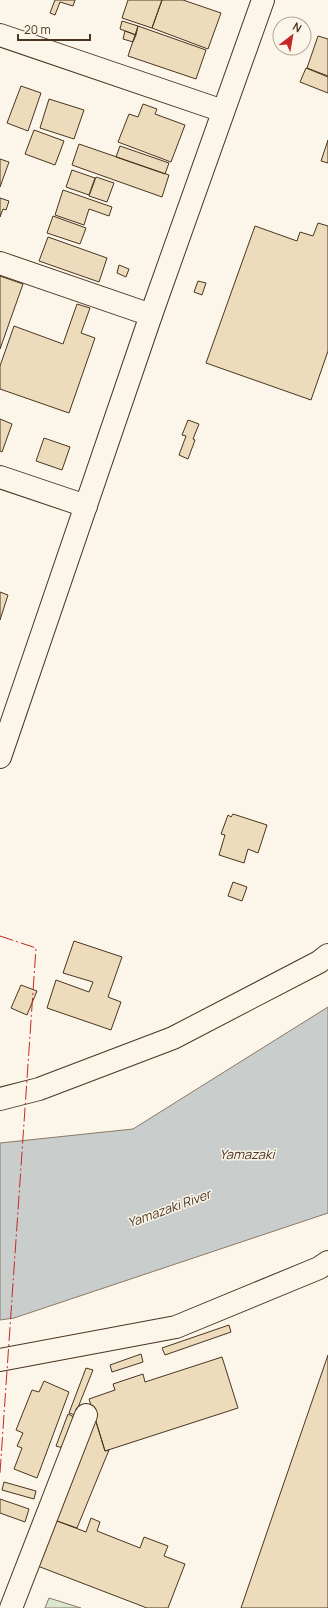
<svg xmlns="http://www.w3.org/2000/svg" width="328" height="1608" font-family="Manrope,sans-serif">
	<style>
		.green { fill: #dce7d0; stroke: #887966 }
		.water { fill: #c9cecd; stroke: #887966 }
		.building { fill: #ecdcbc; stroke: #4a3520 }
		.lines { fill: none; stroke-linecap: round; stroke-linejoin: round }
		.minor-casing { stroke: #4a3520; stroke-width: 24 }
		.tertiary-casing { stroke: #4a3520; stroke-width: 24 }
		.minor { stroke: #fbf6e9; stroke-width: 22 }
		.tertiary { stroke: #fbf6e9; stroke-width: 22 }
		.power { stroke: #c62828; stroke-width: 1; stroke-dasharray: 14 3 2 3; stroke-linecap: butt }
		.labels { text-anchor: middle; stroke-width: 3; stroke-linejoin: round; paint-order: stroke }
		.water-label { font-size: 13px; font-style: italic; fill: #4a3520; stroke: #fbf6e9 }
	</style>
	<rect width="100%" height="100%" fill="#fbf6e9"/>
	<path class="green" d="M 49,1598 L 81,1608 L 45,1608 Z"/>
	<path class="water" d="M 328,1007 L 328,1213 L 14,1318 L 0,1320 L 0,1143 L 133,1129 Z"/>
	<path class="building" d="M 55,0 L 75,0 L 73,6 L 60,2 L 55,15 L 50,13 Z
		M 128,0 L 162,0 L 152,28 L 122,18 Z
		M 162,0 L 183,0 L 221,13 L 208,49 L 152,28 Z
		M 122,21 L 138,26 L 136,35 L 120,29 Z
		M 138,26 L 206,50 L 196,79 L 128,56 Z
		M 125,31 L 136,35 L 133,42 L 123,39 Z
		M 318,36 L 328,39 L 328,76 L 307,68 Z
		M 306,68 L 328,77 L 328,93 L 300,82 Z
		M 21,86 L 41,93 L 28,131 L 7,123 Z
		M 49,99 L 84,110 L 74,139 L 40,128 Z
		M 143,104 L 157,109 L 155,114 L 185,125 L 171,162 L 118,142 L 129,114 L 138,117 Z
		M 34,130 L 64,141 L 55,165 L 25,154 Z
		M 328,140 L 328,163 L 321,161 Z
		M 79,144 L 169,175 L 162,197 L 72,165 Z
		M 120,146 L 169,163 L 165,174 L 116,157 Z
		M 0,159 L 9,162 L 0,187 Z
		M 72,170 L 95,178 L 89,195 L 66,187 Z
		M 96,177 L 114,183 L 107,202 L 89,196 Z
		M 63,190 L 112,207 L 109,216 L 89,209 L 84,225 L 55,215 Z
		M 0,198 L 9,201 L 6,210 L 3,209 L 0,217 Z
		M 53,216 L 86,228 L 80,244 L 47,233 Z
		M 318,223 L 328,226 L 328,351 L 311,400 L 206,363 L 255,226 L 297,241 L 300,232 L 313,236 Z
		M 48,237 L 107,258 L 99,282 L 39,261 Z
		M 119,265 L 129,269 L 126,277 L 117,273 Z
		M 0,276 L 23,284 L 0,349 Z
		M 198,281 L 206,283 L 202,295 L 194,292 Z
		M 77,304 L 90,308 L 81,333 L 95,338 L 69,413 L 0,389 L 0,366 L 14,326 L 63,344 Z
		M 0,419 L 12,424 L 2,452 L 0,451 Z
		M 188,420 L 199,424 L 193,439 L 195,440 L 188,459 L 179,455 L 186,436 L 182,435 Z
		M 44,438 L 70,447 L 62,470 L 36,461 Z
		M 0,592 L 8,595 L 0,620 Z
		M 233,814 L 267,825 L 258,853 L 248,849 L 244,863 L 219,855 L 225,835 L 221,834 L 228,815 L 231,817 Z
		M 233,882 L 247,887 L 242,901 L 228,896 Z
		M 74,941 L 122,957 L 108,997 L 121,1002 L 111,1030 L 47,1008 L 56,980 L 89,992 L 93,982 L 63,973 Z
		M 21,985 L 37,991 L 27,1015 L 11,1008 Z
		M 229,1325 L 231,1332 L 165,1355 L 162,1348 Z
		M 141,1354 L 143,1362 L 112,1372 L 110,1365 Z
		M 328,1355 L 328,1608 L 241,1608 L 278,1500 Z
		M 222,1357 L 238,1408 L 105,1451 L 89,1399 L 115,1390 L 113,1384 L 143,1374 L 145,1382 Z
		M 86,1368 L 93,1370 L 75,1415 L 69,1413 Z
		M 44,1381 L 69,1392 L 37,1478 L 14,1469 L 22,1448 L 17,1446 L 23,1433 L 16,1430 L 32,1390 L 39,1392 Z
		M 68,1414 L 74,1417 L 63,1448 L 56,1446 Z
		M 94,1415 L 105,1451 L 109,1450 L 77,1528 L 54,1520 Z
		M 4,1482 L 36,1491 L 34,1499 L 2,1490 Z
		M 0,1499 L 29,1509 L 25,1522 L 0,1513 Z
		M 91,1518 L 100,1522 L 97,1531 L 140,1548 L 144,1537 L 168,1546 L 164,1556 L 185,1564 L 168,1608 L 147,1608 L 35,1565 L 52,1519 L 86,1532 Z"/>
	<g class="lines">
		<defs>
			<path id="minor" d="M 0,35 L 223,111
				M 0,263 L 151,315
				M 0,477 L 86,506
				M 0,1099 L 39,1089 L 173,1038 L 319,962 L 328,955
				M 0,1360 L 176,1327 L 319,1268 L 328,1262
				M 11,1608 L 86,1415"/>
			<path id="tertiary" d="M 0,757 L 151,315 L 263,0"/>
		</defs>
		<use href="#minor" class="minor-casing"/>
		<use href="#tertiary" class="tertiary-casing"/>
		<use href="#minor" class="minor"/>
		<use href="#tertiary" class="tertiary"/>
		<path class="power" d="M 0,936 L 36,948 L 0,1473"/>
	</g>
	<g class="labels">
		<g class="water-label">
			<text x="247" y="1159">Yamazaki</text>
			<text transform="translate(169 1208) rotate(-20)" y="5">Yamazaki River</text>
		</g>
	</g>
	<g transform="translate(292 36) rotate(31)"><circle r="19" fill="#fbf6e9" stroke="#b4a999"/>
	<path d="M0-3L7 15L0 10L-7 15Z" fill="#c62828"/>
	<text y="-6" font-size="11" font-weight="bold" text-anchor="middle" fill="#4a3520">N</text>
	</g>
	<path d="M18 34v6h72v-6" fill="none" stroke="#4a3520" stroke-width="2"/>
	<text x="24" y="34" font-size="12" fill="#4a3520" stroke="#fbf6e9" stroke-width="3" paint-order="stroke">20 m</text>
</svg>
